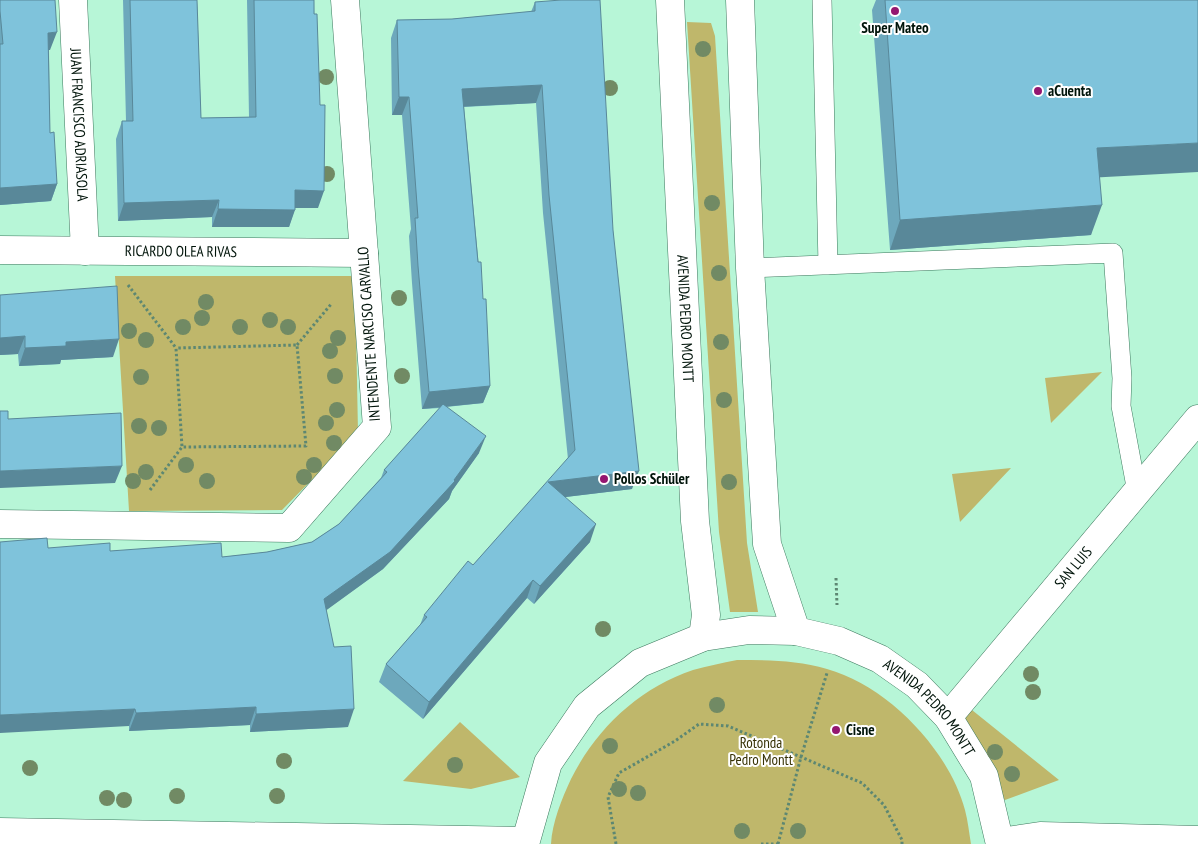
<svg xmlns="http://www.w3.org/2000/svg" width="1198" height="844" font-family="'PT Sans Narrow',sans-serif">
	<style>
		.green { fill: #bfb76b }
		.lines { fill: none; stroke-linecap: round; stroke-linejoin: round }
		.service-casing { stroke: #3d795e; stroke-width: 20 }
		.minor-casing { stroke: #3d795e; stroke-width: 29 }
		.tertiary-casing { stroke: #3d795e; stroke-width: 29 }
		.secondary-casing { stroke: #3d795e; stroke-width: 29 }
		.path { stroke: #5d8772; stroke-width: 3; stroke-dasharray: 2.5 2.5; stroke-linecap: butt }
		.service { stroke: #fff; stroke-width: 19 }
		.minor { stroke: #fff; stroke-width: 28 }
		.tertiary { stroke: #fff; stroke-width: 28 }
		.secondary { stroke: #fff; stroke-width: 28 }
		.tree { fill: #718a64 }
		.wall { fill: #6da8bc }
		.shaded-wall { fill: #598899 }
		.building { fill: #7fc3db; stroke: #598899 }
		.poi-dot { fill: #941670; stroke: #fff; stroke-width: 2 }
		.labels { text-anchor: middle; stroke-width: 4; stroke-linejoin: round; paint-order: stroke }
		.poi-label { font-size: 15px; font-weight: bold; fill: #00140a; stroke: #fff; text-anchor: start }
		.street-label { font-size: 15px; fill: #00140a; stroke: #fff }
		.park-label { font-size: 15px; fill: #373205; stroke: #fff }
	</style>
	<rect width="100%" height="100%" fill="#b7f6d7"/>
	<path class="green" d="M 687,22 L 711,23 L 715,36 L 747,543 L 758,612 L 730,612 L 719,532 Z
		M 115,276 L 355,276 L 358,433 L 282,510 L 129,511 Z
		M 1102,372 L 1051,423 L 1045,378 Z
		M 1011,468 L 960,522 L 952,474 Z
		M 737,660 C 768,660 797,660 827,669 C 888,686 949,750 965,810 C 968,821 969,833 971,844 L 551,844 C 552,823 562,798 571,779 C 596,729 639,688 693,670 C 707,666 722,663 737,660 Z
		M 967,706 L 1059,780 L 1005,800 L 987,784 L 963,737 Z
		M 460,722 L 520,777 L 471,789 L 403,781 Z"/>
	<g class="lines">
		<defs>
			<path id="service" d="M 822,0 L 828,265
				M 750,268 L 1113,253 L 1122,378 L 1121,406 L 1137,492"/>
			<g id="minor">
				<path id="s1" d="M 73,0 L 85,251"/>
				<path id="s2" d="M 0,250 L 364,253"/>
				<path d="M 0,524 L 289,528 L 377,427 L 345,0"/>
			</g>
			<g id="tertiary">
				<path id="s3" d="M 948,717 L 1198,419"/>
				<path d="M 1000,842 L 1040,836 L 1198,840"/>
			</g>
			<g id="secondary">
				<path id="s4" d="M 670,0 L 695,521 L 706,615 L 703,637"/>
				<path d="M 740,0 L 750,268 L 767,544 L 796,631"/>
				<path d="M 0,832 L 525,841"/>
				<path id="s5" d="M 525,844 L 548,763 L 587,706 L 640,663 L 703,637 L 749,630 L 796,631 L 839,641 L 880,659 L 917,685 L 948,717 L 984,776 L 1000,844"/>
			</g>
		</defs>
		<use href="#service" class="service-casing"/>
		<use href="#minor" class="minor-casing"/>
		<use href="#tertiary" class="tertiary-casing"/>
		<use href="#secondary" class="secondary-casing"/>
		<path class="path" d="M 128,285 L 176,348 L 182,447 L 306,446 L 297,345 L 176,348
			M 297,345 L 332,303
			M 150,490 L 182,447
			M 836,578 L 837,605
			M 616,844 L 608,797 L 619,773 L 675,741 L 699,724 L 728,726 L 862,783 L 884,805 L 902,840 L 902,844
			M 761,844 L 778,844
			M 778,844 L 801,757 L 827,673"/>
		<use href="#service" class="service"/>
		<use href="#minor" class="minor"/>
		<use href="#tertiary" class="tertiary"/>
		<use href="#secondary" class="secondary"/>
	</g>
	<g class="tree">
		<circle cx="703" cy="49" r="8"/>
		<circle cx="326" cy="77" r="8"/>
		<circle cx="610" cy="88" r="8"/>
		<circle cx="327" cy="174" r="8"/>
		<circle cx="712" cy="203" r="8"/>
		<circle cx="719" cy="273" r="8"/>
		<circle cx="399" cy="298" r="8"/>
		<circle cx="206" cy="302" r="8"/>
		<circle cx="202" cy="318" r="8"/>
		<circle cx="270" cy="320" r="8"/>
		<circle cx="183" cy="327" r="8"/>
		<circle cx="240" cy="327" r="8"/>
		<circle cx="288" cy="327" r="8"/>
		<circle cx="129" cy="331" r="8"/>
		<circle cx="338" cy="338" r="8"/>
		<circle cx="146" cy="340" r="8"/>
		<circle cx="721" cy="342" r="8"/>
		<circle cx="330" cy="351" r="8"/>
		<circle cx="335" cy="376" r="8"/>
		<circle cx="402" cy="376" r="8"/>
		<circle cx="141" cy="377" r="8"/>
		<circle cx="724" cy="400" r="8"/>
		<circle cx="337" cy="410" r="8"/>
		<circle cx="326" cy="423" r="8"/>
		<circle cx="139" cy="426" r="8"/>
		<circle cx="159" cy="428" r="8"/>
		<circle cx="334" cy="443" r="8"/>
		<circle cx="186" cy="465" r="8"/>
		<circle cx="314" cy="465" r="8"/>
		<circle cx="146" cy="472" r="8"/>
		<circle cx="304" cy="477" r="8"/>
		<circle cx="133" cy="481" r="8"/>
		<circle cx="207" cy="481" r="8"/>
		<circle cx="729" cy="482" r="8"/>
		<circle cx="603" cy="629" r="8"/>
		<circle cx="1031" cy="674" r="8"/>
		<circle cx="1033" cy="692" r="8"/>
		<circle cx="717" cy="705" r="8"/>
		<circle cx="610" cy="746" r="8"/>
		<circle cx="995" cy="752" r="8"/>
		<circle cx="284" cy="761" r="8"/>
		<circle cx="455" cy="765" r="8"/>
		<circle cx="30" cy="768" r="8"/>
		<circle cx="1012" cy="774" r="8"/>
		<circle cx="619" cy="789" r="8"/>
		<circle cx="638" cy="793" r="8"/>
		<circle cx="177" cy="796" r="8"/>
		<circle cx="277" cy="796" r="8"/>
		<circle cx="107" cy="798" r="8"/>
		<circle cx="124" cy="800" r="8"/>
		<circle cx="742" cy="831" r="8"/>
		<circle cx="798" cy="831" r="8"/>
	</g>
	<path class="wall" d="M 0,0 L 50,50 L 49,50 L 50,133 L 57,184 L 51,201 L 0,205 Z
		M 123,0 L 197,0 L 201,118 L 249,117 L 247,0 L 314,0 L 318,208 L 295,208 L 289,227 L 212,227 L 212,217 L 118,221 L 116,139 L 122,121 L 126,121 Z
		M 876,0 L 1198,0 L 1100,177 L 1091,235 L 890,250 L 872,10 Z
		M 535,2 L 613,230 L 632,489 L 565,497 L 590,542 L 534,604 L 527,598 L 423,719 L 379,682 L 386,664 L 420,625 L 424,615 L 473,565 L 568,459 L 543,213 L 536,103 L 464,107 L 490,386 L 483,403 L 446,407 L 479,453 L 452,491 L 449,499 L 383,569 L 326,610 L 348,727 L 250,732 L 250,725 L 129,731 L 129,726 L 48,548 L 222,557 L 267,552 L 312,542 L 339,524 L 381,478 L 384,470 L 440,408 L 422,409 L 412,283 L 409,236 L 411,229 L 402,115 L 392,115 L 391,38 L 397,20 L 452,19 L 531,12 Z
		M 0,295 L 113,357 L 61,360 L 60,364 L 19,366 L 18,354 L 0,355 Z"/>
	<path class="shaded-wall" d="M 57,32 L 50,50 L 42,50 L 48,33 Z
		M 542,85 L 536,103 L 456,107 L 462,89 Z
		M 399,97 L 409,97 L 402,115 L 392,115 Z
		M 1198,143 L 1198,172 L 1087,178 L 1097,148 Z
		M 57,184 L 51,201 L 0,205 L 0,188 Z
		M 295,190 L 324,191 L 318,208 L 289,208 Z
		M 219,200 L 212,217 L 118,221 L 124,203 Z
		M 1102,205 L 1091,235 L 890,250 L 900,220 Z
		M 218,209 L 295,210 L 289,227 L 212,227 Z
		M 25,336 L 18,354 L 0,355 L 0,338 Z
		M 119,339 L 113,357 L 61,360 L 60,364 L 19,366 L 25,348 L 66,342 Z
		M 490,386 L 483,403 L 422,409 L 429,392 Z
		M 486,436 L 479,453 L 452,491 L 449,499 L 383,569 L 317,617 L 324,599 L 454,480 Z
		M 122,466 L 115,483 L 0,488 L 0,471 Z
		M 639,471 L 632,489 L 541,500 L 548,482 Z
		M 596,524 L 590,542 L 534,604 L 540,586 Z
		M 533,580 L 527,598 L 423,719 L 429,702 Z
		M 256,707 L 250,725 L 129,731 L 136,713 Z
		M 135,709 L 129,726 L 0,733 L 0,715 Z
		M 354,709 L 348,727 L 250,732 L 256,714 Z"/>
	<path class="building" d="M 0,0 L 55,0 L 57,32 L 48,33 L 50,133 L 54,132 L 57,184 L 0,188 L 0,44 L 3,44 L 0,11 Z
		M 130,0 L 197,0 L 201,118 L 256,117 L 254,0 L 314,0 L 314,14 L 317,14 L 320,105 L 325,105 L 324,191 L 295,190 L 295,210 L 218,209 L 219,200 L 124,203 L 122,121 L 133,121 Z
		M 561,0 L 600,0 L 613,230 L 639,471 L 548,482 L 596,524 L 540,586 L 533,580 L 429,702 L 386,664 L 427,617 L 424,615 L 468,561 L 473,565 L 575,450 L 549,195 L 542,85 L 462,89 L 478,262 L 481,262 L 483,299 L 486,299 L 490,386 L 429,392 L 418,266 L 415,218 L 418,218 L 409,97 L 399,97 L 397,20 L 452,19 L 535,11 L 535,2 Z
		M 885,0 L 1198,0 L 1198,143 L 1097,148 L 1102,205 L 900,220 Z
		M 117,286 L 119,339 L 66,342 L 66,346 L 25,348 L 25,336 L 0,338 L 0,295 Z
		M 443,404 L 486,436 L 454,480 L 455,481 L 390,552 L 324,599 L 334,647 L 351,646 L 354,709 L 256,714 L 256,707 L 136,713 L 135,709 L 0,715 L 0,542 L 47,538 L 48,548 L 110,543 L 110,551 L 221,543 L 222,557 L 267,552 L 312,542 L 339,524 L 387,472 L 384,470 Z
		M 0,411 L 8,411 L 8,419 L 121,413 L 122,466 L 0,471 Z"/>
	<g class="poi-dot">
		<circle cx="895" cy="11" r="5"/>
		<circle cx="1038" cy="91" r="5"/>
		<circle cx="604" cy="479" r="5"/>
		<circle cx="836" cy="730" r="5"/>
	</g>
	<g class="labels">
		<g class="poi-label">
			<text x="895" y="33" text-anchor="middle">Super Mateo</text>
			<text x="1048" y="96">aCuenta</text>
			<text x="614" y="484">Pollos Schüler</text>
			<text x="846" y="735">Cisne</text>
		</g>
		<g class="street-label">
			<text dy="5" stroke="none"><textPath href="#s1" startOffset="125">JUAN FRANCISCO ADRIASOLA</textPath></text>
			<text dy="5" stroke="none"><textPath href="#s2" startOffset="181">RICARDO OLEA RIVAS</textPath></text>
			<text dy="5" stroke="none"><textPath href="#s4" startOffset="319">AVENIDA PEDRO MONTT</textPath></text>
			<text transform="translate(369 334) rotate(-94)" y="5">INTENDENTE NARCISO CARVALLO</text>
			<text dy="5" stroke="none"><textPath href="#s3" startOffset="195">SAN LUIS</textPath></text>
			<text dy="5" stroke="none"><textPath href="#s5" startOffset="542">AVENIDA PEDRO MONTT</textPath></text>
		</g>
		<g class="park-label">
			<text x="761" y="748">Rotonda<tspan x="761" dy="17">Pedro Montt</tspan></text>
		</g>
	</g>
</svg>
